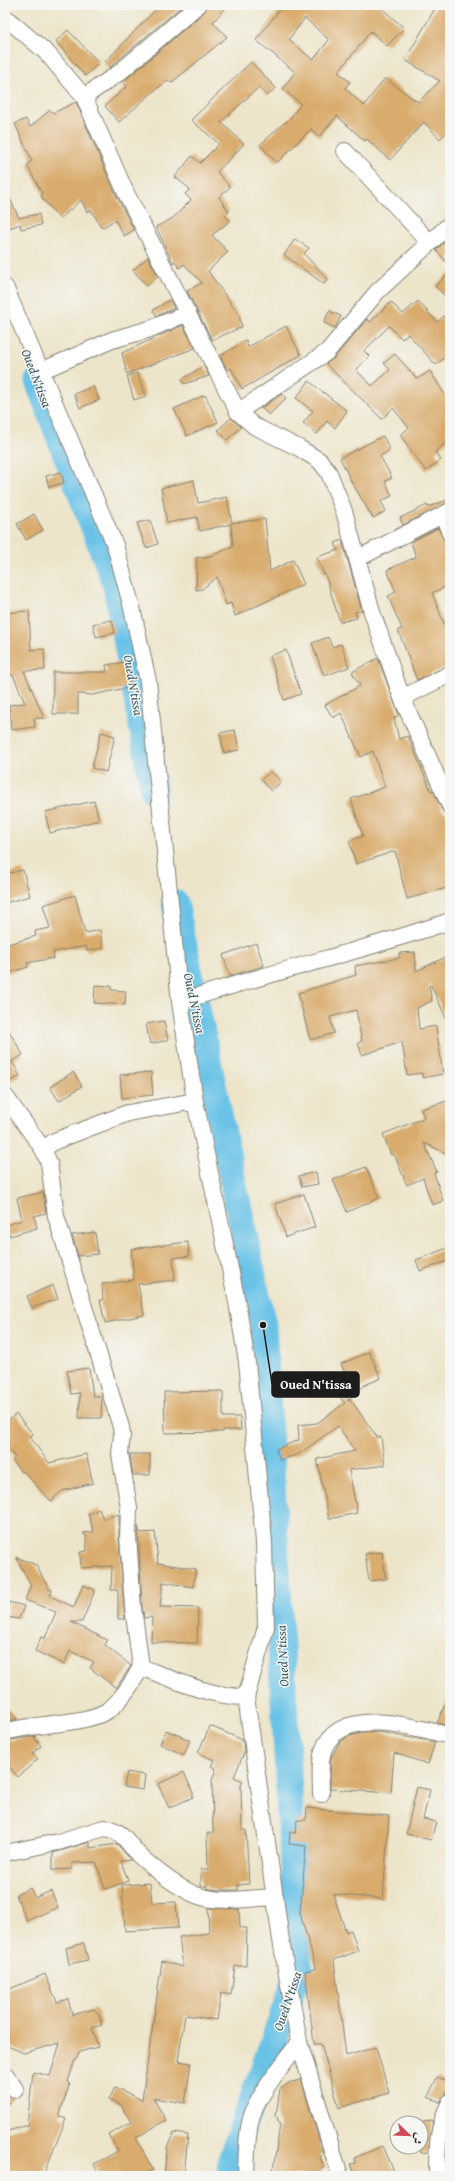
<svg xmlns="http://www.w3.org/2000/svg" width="455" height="2181" font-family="'Gentium Book Plus',Amiri,serif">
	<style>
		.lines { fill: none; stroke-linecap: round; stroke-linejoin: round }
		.river { stroke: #6ac3e7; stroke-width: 27 }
		.building { fill: #d9ac6d; fill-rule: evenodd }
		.minor-casing { stroke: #848073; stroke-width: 18 }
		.minor { stroke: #fff; stroke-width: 16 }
		.labels { text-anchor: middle; stroke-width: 3; stroke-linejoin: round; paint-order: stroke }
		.water-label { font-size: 13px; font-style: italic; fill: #375663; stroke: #f6f6f2 }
		.leader { fill: none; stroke: #1c1c1c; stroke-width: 1.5 }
		.callout-dot { fill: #1c1c1c; stroke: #f6f6f2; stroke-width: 1.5 }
		.callout { fill: #1c1c1c; stroke: #1c1c1c; stroke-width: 1.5 }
		.callout-label { font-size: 13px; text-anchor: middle; font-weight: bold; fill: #fff }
	</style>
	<rect width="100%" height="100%" fill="#f6f6f2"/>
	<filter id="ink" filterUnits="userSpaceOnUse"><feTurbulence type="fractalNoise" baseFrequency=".025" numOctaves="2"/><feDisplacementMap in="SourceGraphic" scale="8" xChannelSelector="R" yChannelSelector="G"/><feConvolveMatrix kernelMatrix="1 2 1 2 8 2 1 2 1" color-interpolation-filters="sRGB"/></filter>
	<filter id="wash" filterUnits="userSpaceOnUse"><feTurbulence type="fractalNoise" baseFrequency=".012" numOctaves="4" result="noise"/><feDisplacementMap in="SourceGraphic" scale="16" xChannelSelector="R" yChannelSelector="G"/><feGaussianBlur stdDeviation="0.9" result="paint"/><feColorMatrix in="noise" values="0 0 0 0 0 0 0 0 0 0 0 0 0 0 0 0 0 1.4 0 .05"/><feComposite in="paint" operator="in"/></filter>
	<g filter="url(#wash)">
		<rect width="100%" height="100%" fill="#ede5ca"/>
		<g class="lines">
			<path class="river" d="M 38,381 L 116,585 L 154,791
				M 175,903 L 263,1325 L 299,1970 L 231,2160 L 230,2176"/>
		</g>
		<g id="blocks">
			<path class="building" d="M 160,5 L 183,5 L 109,68 L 104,63 Z
				M 207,5 L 228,5 L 213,22 L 227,37 L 171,83 L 168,80 L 154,91 L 119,122 L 105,106 L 127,86 L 123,82 L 204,12 Z
				M 283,5 L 378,5 L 404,28 L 387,46 L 371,31 L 338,72 L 350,82 L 345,88 L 364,106 L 385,78 L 418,102 L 440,81 L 405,60 L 437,5 L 450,5 L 450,129 L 440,139 L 424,122 L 390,160 L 367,139 L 365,141 L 337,116 L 319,137 L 311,129 L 277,163 L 260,145 L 285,122 L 286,123 L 301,104 L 283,89 L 295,72 L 256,40 ZM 305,18 L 329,40 L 313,60 L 289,39 Z
				M 68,30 L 99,63 L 85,76 L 56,41 Z
				M 251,62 L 276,88 L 267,96 L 259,87 L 221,122 L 244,144 L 217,172 L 230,187 L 219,197 L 229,212 L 225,215 L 230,221 L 212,235 L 228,252 L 208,271 L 239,315 L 242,327 L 212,340 L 187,291 L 202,283 L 184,264 L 179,268 L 175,261 L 173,263 L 156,227 L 173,218 L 191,200 L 185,194 L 190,189 L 175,177 L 192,156 L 200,163 L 219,144 L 191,120 Z
				M 76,102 L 116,195 L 134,230 L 124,236 L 115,220 L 102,228 L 91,210 L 87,212 L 81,200 L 60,219 L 42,198 L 42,193 L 27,165 L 32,161 L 15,124 L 26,119 L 30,127 L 50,110 L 53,113 Z
				M 5,188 L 19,218 L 39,214 L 41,225 L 21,229 L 20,224 L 5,230 Z
				M 450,237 L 450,266 L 436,250 Z
				M 295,239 L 309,248 L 304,254 L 328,279 L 324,284 L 284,255 Z
				M 148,257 L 158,276 L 147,286 L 133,270 Z
				M 450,272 L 450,301 L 435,286 Z
				M 170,300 L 174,308 L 157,316 L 153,310 Z
				M 418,301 L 437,322 L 450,311 L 450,353 L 436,365 L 408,334 L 402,339 L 389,326 L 364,351 L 369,356 L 356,370 L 372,386 L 390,370 L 384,363 L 395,354 L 417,379 L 430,371 L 450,403 L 450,439 L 435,452 L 441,460 L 426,471 L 400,435 L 409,428 L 393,408 L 382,419 L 326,364 L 334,358 L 367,319 L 370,322 L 391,302 L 403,314 Z
				M 329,311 L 341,316 L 335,328 L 324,323 Z
				M 183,325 L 195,348 L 127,374 L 122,353 Z
				M 286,326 L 301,355 L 242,389 L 231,368 L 227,370 L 220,356 L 246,340 L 248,347 Z
				M 204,366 L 209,376 L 184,384 L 182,379 Z
				M 137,373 L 146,396 L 134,400 L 127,376 Z
				M 309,381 L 347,411 L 335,428 L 327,421 L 317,434 L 303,423 L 313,411 L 296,398 Z
				M 93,386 L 99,400 L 80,408 L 74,394 Z
				M 282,394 L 286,398 L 269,415 L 261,408 Z
				M 205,395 L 218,422 L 187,436 L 174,409 Z
				M 231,418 L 241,427 L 227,440 L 218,430 Z
				M 383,436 L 390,450 L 380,456 L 392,478 L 385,481 L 392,496 L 381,501 L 386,511 L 373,518 L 351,481 L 340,458 Z
				M 61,472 L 64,483 L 49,487 L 46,476 Z
				M 194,480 L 198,503 L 227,497 L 232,523 L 265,519 L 270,571 L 293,560 L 304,584 L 235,616 L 231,603 L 226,605 L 217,577 L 202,589 L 196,590 L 197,557 L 205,558 L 233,547 L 231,524 L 200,531 L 197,517 L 167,523 L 161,488 Z
				M 450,499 L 450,502 L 403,525 L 400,518 L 427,505 L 428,507 Z
				M 34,514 L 43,530 L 26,540 L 17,524 Z
				M 150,520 L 158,544 L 146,548 L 137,523 Z
				M 438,528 L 450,551 L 450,585 L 432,593 L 450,639 L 450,665 L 417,680 L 398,630 L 402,629 L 388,596 L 396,592 L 387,570 L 416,557 L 411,542 Z
				M 342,540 L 362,611 L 355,612 L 357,618 L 340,622 L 325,574 L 324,575 L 317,557 L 338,550 L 335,543 Z
				M 29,611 L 31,650 L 44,649 L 45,670 L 24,671 L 44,718 L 34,718 L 35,727 L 11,730 L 9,705 L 25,703 L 13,675 L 5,676 L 5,613 Z
				M 112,620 L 115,633 L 96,637 L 93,624 Z
				M 328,637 L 332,647 L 341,644 L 349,667 L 324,676 L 312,643 Z
				M 286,650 L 301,694 L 284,700 L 270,656 Z
				M 378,658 L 399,715 L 394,718 L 399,739 L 408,736 L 431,791 L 433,790 L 442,810 L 450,815 L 450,887 L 407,899 L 395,851 L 356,864 L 349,841 L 363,836 L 351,799 L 385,787 L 373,751 L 361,757 L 341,713 L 333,718 L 325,705 L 360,686 L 352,672 Z
				M 126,662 L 130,687 L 93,695 L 78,694 L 78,714 L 53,714 L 53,672 L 107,672 L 106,665 Z
				M 235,730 L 239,750 L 224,753 L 220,733 Z
				M 101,732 L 115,736 L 106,772 L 92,768 Z
				M 271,771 L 281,782 L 271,791 L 261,780 Z
				M 94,801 L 99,820 L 50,833 L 45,812 Z
				M 23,870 L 30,896 L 5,903 L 5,874 Z
				M 75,895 L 85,933 L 100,930 L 103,948 L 87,951 L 86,946 L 53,952 L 54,958 L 27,963 L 28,967 L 5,974 L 5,945 L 36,936 L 35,931 L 50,928 L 43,905 Z
				M 256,943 L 264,966 L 230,976 L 223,955 Z
				M 415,952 L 416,971 L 450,955 L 450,1027 L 431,985 L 429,986 L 432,1001 L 417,1008 L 419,1029 L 436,1026 L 443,1074 L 423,1078 L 422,1073 L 407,1075 L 402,1042 L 362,1055 L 358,1043 L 362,1041 L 356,1010 L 330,1017 L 334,1033 L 310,1040 L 298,993 L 356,975 L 355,966 L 399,958 L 399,953 Z
				M 95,985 L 111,986 L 111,990 L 126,991 L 125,1005 L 94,1003 Z
				M 164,1021 L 168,1040 L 150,1044 L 146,1024 Z
				M 5,1024 L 23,1055 L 12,1061 L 20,1076 L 5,1084 Z
				M 73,1072 L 82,1086 L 59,1101 L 50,1087 Z
				M 151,1072 L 153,1095 L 122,1098 L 120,1075 Z
				M 450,1100 L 450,1155 L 424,1143 L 437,1172 L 434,1173 L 443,1201 L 432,1205 L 423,1178 L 407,1185 L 394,1154 L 391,1155 L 383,1134 L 424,1118 L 421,1109 Z
				M 366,1167 L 379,1198 L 347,1212 L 333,1180 Z
				M 316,1172 L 318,1184 L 302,1187 L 299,1176 Z
				M 43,1192 L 46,1213 L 34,1216 L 37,1228 L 10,1236 L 6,1225 L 22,1220 L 17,1198 Z
				M 304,1194 L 315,1227 L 286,1237 L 275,1204 Z
				M 95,1232 L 98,1254 L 78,1256 L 72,1235 Z
				M 188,1242 L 189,1256 L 173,1258 L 175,1280 L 138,1284 L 144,1315 L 105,1323 L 100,1300 L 103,1300 L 102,1284 L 134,1280 L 131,1249 Z
				M 450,1247 L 450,1260 L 420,1271 L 416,1260 Z
				M 53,1285 L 58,1299 L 32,1308 L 27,1296 Z
				M 369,1352 L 381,1378 L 365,1385 L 347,1401 L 350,1399 L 377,1437 L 381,1437 L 385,1465 L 349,1470 L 357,1513 L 329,1519 L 317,1459 L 355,1451 L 338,1426 L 299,1454 L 280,1460 L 276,1449 L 299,1440 L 298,1425 L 317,1423 L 345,1403 L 333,1390 L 347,1377 L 341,1364 Z
				M 89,1368 L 93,1396 L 102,1396 L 101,1418 L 79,1418 L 80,1393 L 71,1394 L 67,1371 Z
				M 223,1391 L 223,1417 L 240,1417 L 241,1430 L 223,1430 L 223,1432 L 165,1433 L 164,1392 Z
				M 16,1414 L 33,1434 L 30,1437 L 49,1463 L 86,1454 L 93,1483 L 62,1491 L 51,1501 L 23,1471 L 21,1472 L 12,1460 L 15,1457 L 5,1446 L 5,1423 Z
				M 130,1454 L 150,1454 L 150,1475 L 133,1475 Z
				M 99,1509 L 103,1519 L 119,1514 L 119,1538 L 125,1619 L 118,1619 L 118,1590 L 111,1590 L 112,1566 L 81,1568 L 80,1552 L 87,1551 L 86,1536 L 83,1533 L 94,1532 L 88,1514 Z
				M 138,1526 L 140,1533 L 155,1532 L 158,1563 L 196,1569 L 193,1587 L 163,1582 L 160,1607 L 198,1608 L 197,1643 L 151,1642 L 152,1617 L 144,1618 L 142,1606 Z
				M 382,1552 L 386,1579 L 369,1581 L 365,1554 Z
				M 16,1557 L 36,1565 L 49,1589 L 52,1590 L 50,1596 L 74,1607 L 83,1585 L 95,1590 L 82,1622 L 71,1622 L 107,1640 L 105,1645 L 131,1666 L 116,1688 L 90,1668 L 94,1662 L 70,1651 L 64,1664 L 35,1651 L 41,1637 L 45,1638 L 56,1612 L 25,1600 L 31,1585 Z
				M 9,1602 L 24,1606 L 19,1619 L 6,1617 Z
				M 450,1693 L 450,1726 L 437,1723 Z
				M 5,1706 L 17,1719 L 5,1722 Z
				M 210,1726 L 243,1740 L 244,1753 L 234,1777 L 243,1781 L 241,1786 L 242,1830 L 246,1830 L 249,1884 L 238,1885 L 238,1890 L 216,1890 L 207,1888 L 207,1886 L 201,1886 L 201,1869 L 208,1869 L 207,1833 L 213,1833 L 212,1780 L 216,1769 L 211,1766 L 214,1760 L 198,1753 Z
				M 166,1730 L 190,1740 L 184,1755 L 160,1744 Z
				M 379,1732 L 435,1742 L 428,1764 L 394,1753 L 391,1793 L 330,1789 L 331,1758 L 339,1743 L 349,1736 L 362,1733 Z
				M 36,1736 L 34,1737 L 41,1746 L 32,1754 L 38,1759 L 18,1777 L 5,1762 L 5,1741 Z
				M 127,1772 L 145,1775 L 143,1790 L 124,1787 Z
				M 184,1772 L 193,1793 L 193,1797 L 169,1808 L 158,1784 Z
				M 417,1787 L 430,1790 L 423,1819 L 436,1822 L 431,1840 L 406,1834 Z
				M 307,1808 L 389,1816 L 383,1899 L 333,1894 L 346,1932 L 351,1930 L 358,1951 L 334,1960 L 346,2056 L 376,2047 L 389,2093 L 339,2108 L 321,2044 L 314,2044 L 305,1971 L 316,1969 L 300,1913 L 306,1846 L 289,1844 L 290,1832 L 296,1833 L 297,1820 L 306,1820 Z
				M 90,1842 L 90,1848 L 117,1844 L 119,1846 L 131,1860 L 121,1861 L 128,1881 L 105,1889 L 96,1862 L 72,1863 L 72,1869 L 53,1870 L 53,1853 Z
				M 150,1883 L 152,1903 L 176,1902 L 178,1928 L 125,1931 L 122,1885 Z
				M 30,1888 L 35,1898 L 51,1891 L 58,1907 L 27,1921 L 16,1895 Z
				M 208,1908 L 239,1909 L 240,1928 L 247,1928 L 246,1966 L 235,1966 L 231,1995 L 221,1993 L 217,2020 L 185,2015 L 178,2061 L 191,2063 L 185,2103 L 153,2098 L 166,2120 L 136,2138 L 153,2170 L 141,2176 L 100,2176 L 94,2164 L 118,2151 L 109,2135 L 131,2122 L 121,2105 L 109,2100 L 115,2087 L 142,2100 L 162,1961 L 183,1967 L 179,1937 L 209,1933 Z
				M 84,1943 L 88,1960 L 69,1964 L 66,1948 Z
				M 45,1974 L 57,2002 L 68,1999 L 72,2015 L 94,2009 L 99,2014 L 102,2025 L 92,2028 L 98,2047 L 79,2052 L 76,2060 L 75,2059 L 68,2082 L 70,2083 L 59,2116 L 66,2119 L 43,2176 L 5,2176 L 5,2132 L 27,2125 L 33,2072 L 50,2076 L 60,2043 L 24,2053 L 5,2045 L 5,1991 Z
				M 437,2077 L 450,2082 L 446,2094 L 440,2102 L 428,2097 Z
				M 301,2079 L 323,2154 L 320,2157 L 324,2167 L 312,2176 L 272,2176 L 280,2125 L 276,2115 L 280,2089 L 286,2085 Z
				M 5,2091 L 14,2098 L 5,2106 Z
				M 433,2121 L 428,2152 L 421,2153 L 421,2122 Z
				M 174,2133 L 188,2135 L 184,2176 L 164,2176 L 167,2147 Z
				M 383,2146 L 396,2176 L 355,2176 L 350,2164 L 355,2163 L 354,2158 Z"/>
		</g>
	</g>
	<g filter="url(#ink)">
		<use href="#blocks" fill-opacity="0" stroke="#848073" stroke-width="1"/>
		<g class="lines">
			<defs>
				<path id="minor" d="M 5,17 L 47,53 L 84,97 L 125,191 L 238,412 L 254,426 L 299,448 L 320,461 L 329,473 L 344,511 L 372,612 L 402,698 L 450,806
					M 84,97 L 120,72 L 198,5
					M 345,151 L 430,243
					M 5,287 L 115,545 L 132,608 L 148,681 L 180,1002 L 195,1101 L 237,1302 L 247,1362 L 264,1542 L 266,1627 L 246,1697 L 281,1940 L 299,2042 L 340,2176
					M 41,371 L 112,340 L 150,329 L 188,313
					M 238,412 L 327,352 L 377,292 L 450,224
					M 443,515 L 450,533
					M 357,559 L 450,511
					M 402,698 L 450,674
					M 180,1002 C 269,972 361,952 450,921
					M 5,1096 L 43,1149 L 55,1141 L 128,1113 L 195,1101
					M 141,1667 C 174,1680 211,1697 246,1697
					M 5,1732 C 33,1723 89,1725 110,1709 C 123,1698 133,1682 141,1667 L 133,1607 L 128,1537 L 129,1508 L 120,1454 L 122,1435 L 121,1427 L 56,1216 L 49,1163 L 43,1149
					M 321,1794 C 321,1780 319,1764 323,1751 C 338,1704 417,1727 450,1736
					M 5,1853 L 58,1842 L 104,1828 C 124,1829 129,1847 143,1859 C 158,1872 177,1887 196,1895 C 219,1904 250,1898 275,1897
					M 5,2074 L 15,2089
					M 246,2176 C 247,2156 246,2134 252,2115 C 262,2089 283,2065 299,2042
					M 437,2176 C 437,2146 437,2129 450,2102"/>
			</defs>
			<use href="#minor" class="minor-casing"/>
			<use href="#minor" class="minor"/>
		</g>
	</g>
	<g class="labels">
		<g class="water-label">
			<text transform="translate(37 378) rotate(69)" y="5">Oued N'tissa</text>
			<text transform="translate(134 685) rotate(80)" y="5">Oued N'tissa</text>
			<text transform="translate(195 1003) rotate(78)" y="5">Oued N'tissa</text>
			<text transform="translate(282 1656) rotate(-93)" y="5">Oued N'tissa</text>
			<text transform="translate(287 2001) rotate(-71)" y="5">Oued N'tissa</text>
		</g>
	</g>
	<path class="leader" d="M263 1325L272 1384"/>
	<circle class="callout-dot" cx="263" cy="1325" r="4"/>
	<rect class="callout" x="272" y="1372" width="87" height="25" rx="4"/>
	<g class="callout-label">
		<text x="316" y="1389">Oued N'tissa</text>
	</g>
	<rect width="455" height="2181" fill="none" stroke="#f6f6f2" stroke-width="20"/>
	<g transform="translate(409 2135) rotate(113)"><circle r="19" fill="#f6f6f2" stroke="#9f9f9c"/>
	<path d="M0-3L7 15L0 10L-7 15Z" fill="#d1495b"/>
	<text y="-6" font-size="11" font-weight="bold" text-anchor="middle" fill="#1c1c1c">ش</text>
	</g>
</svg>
